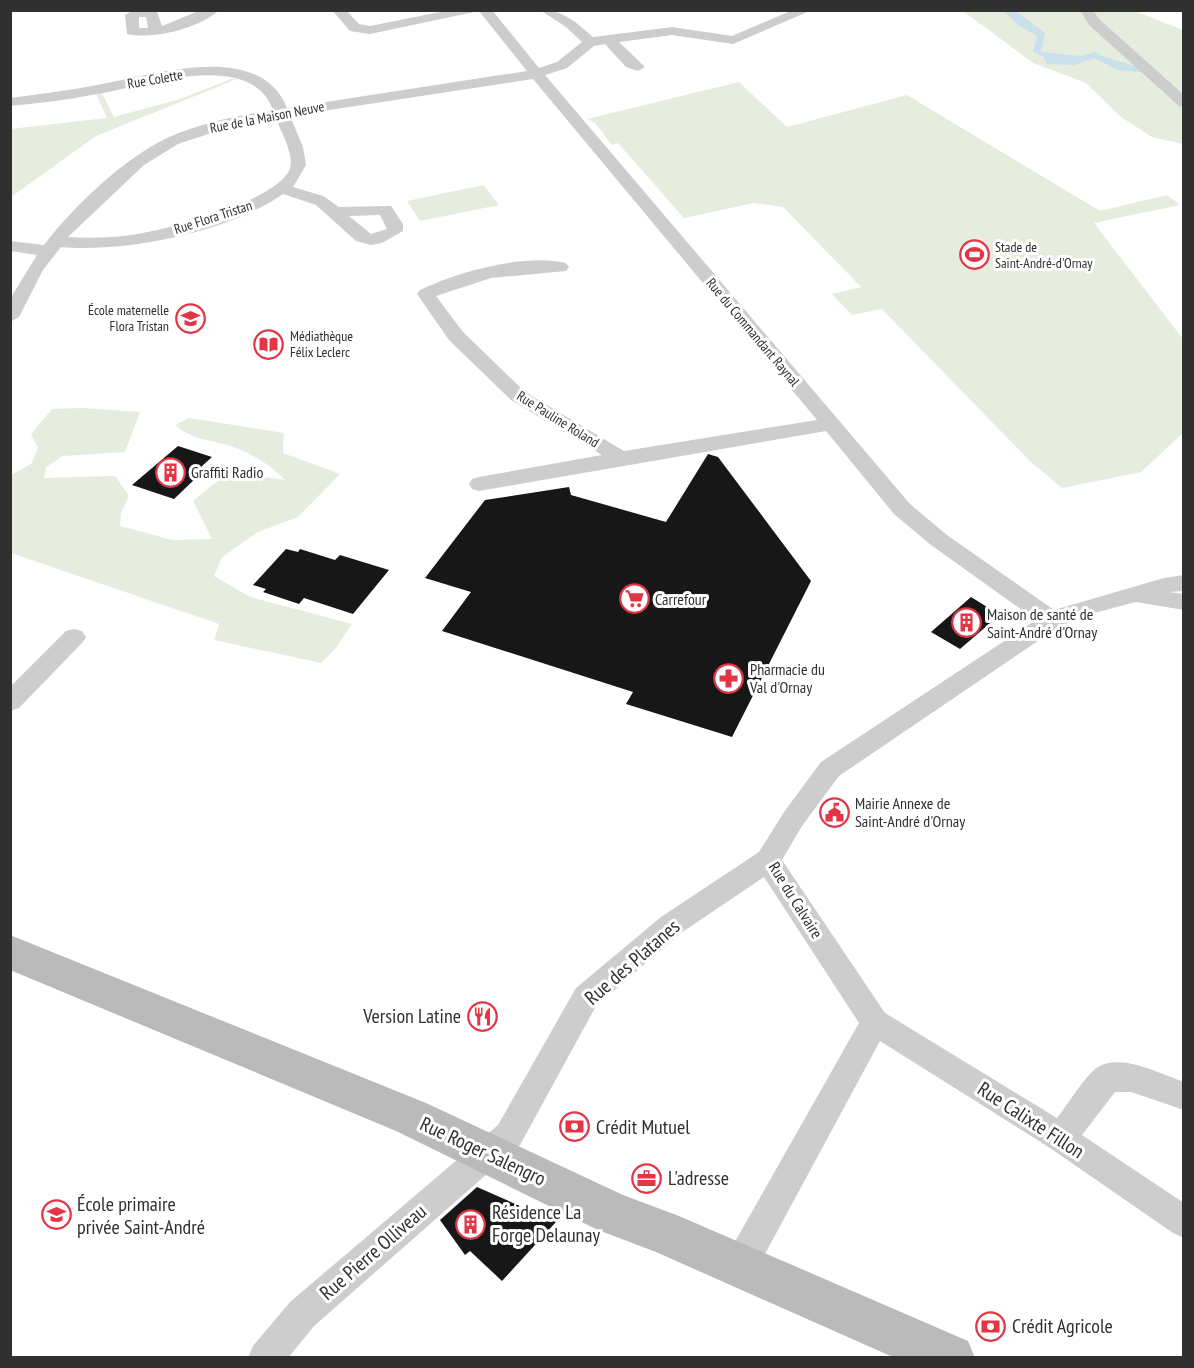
<svg xmlns="http://www.w3.org/2000/svg" width="1194" height="1368" font-family="'PT Sans Narrow',sans-serif">
	<style>
		.green { fill: #e6edde }
		.water { fill: #cae0ec }
		.building { fill: #171717 }
		.lines { fill: none; stroke-linecap: round; stroke-linejoin: round }
		.minor { fill: #cdcdcd; fill-rule: evenodd }
		.secondary { fill: #bababa; fill-rule: evenodd }
		.labels { text-anchor: middle; stroke-width: 6; stroke-linejoin: round; paint-order: stroke }
		.far-street-label { font-size: 14px; fill: #303030; stroke: #fff }
		.far-poi-label { font-size: 14px; fill: #303030; stroke: #fff; text-anchor: start }
		.poi-label { font-size: 16px; fill: #303030; stroke: #fff; text-anchor: start }
		.street-label { font-size: 16px; fill: #303030; stroke: #fff }
		.near-street-label { font-size: 20px; fill: #303030; stroke: #fff }
		.near-poi-label { font-size: 20px; fill: #303030; stroke: #fff; text-anchor: start }
	</style>
	<rect width="100%" height="100%" fill="#fff"/>
	<path class="green" d="M 963,11 L 1135,11 L 1183,30 L 1183,144 L 1152,137 L 1121,117 L 1086,83 L 1033,63 Z
		M 231,79 L 237,79 L 96,136 L 11,197 L 10,129 L 107,118 L 96,94 L 102,93 L 114,117 L 180,99 Z
		M 739,82 L 787,127 L 907,95 L 1100,211 L 1167,195 L 1180,205 L 1094,223 L 1183,339 L 1183,433 L 1141,472 L 1062,488 L 1030,461 L 882,309 L 852,315 L 832,294 L 861,287 L 783,207 L 754,203 L 684,218 L 618,143 L 612,145 L 595,123 L 587,119 Z
		M 484,185 L 499,205 L 420,221 L 407,201 Z
		M 82,408 L 140,412 L 125,452 L 63,456 L 46,467 L 44,478 L 115,476 L 129,496 L 121,513 L 120,526 L 172,540 L 212,539 L 193,501 C 237,464 232,473 285,480 C 271,465 252,454 233,447 C 212,440 192,440 175,425 L 189,418 L 284,433 L 283,453 L 340,474 L 298,517 L 258,532 L 222,557 L 214,576 L 250,597 L 352,624 L 335,649 L 321,663 L 214,640 L 219,624 L 11,553 L 11,475 L 31,464 L 38,448 L 31,434 L 52,409 Z"/>
	<path class="water" d="M 1003,11 L 1016,11 L 1045,33 L 1041,52 L 1081,56 L 1095,52 C 1110,61 1134,63 1143,72 L 1117,70 L 1094,58 L 1075,65 L 1047,64 L 1044,57 L 1033,52 L 1037,36 L 1020,26 Z"/>
	<path class="building" d="M 178,446 L 212,457 L 191,476 L 196,478 L 174,499 L 132,485 Z
		M 708,454 L 718,457 L 811,581 L 732,737 L 626,704 L 633,692 L 442,631 L 471,592 L 425,578 L 485,500 L 569,487 L 571,495 L 666,522 Z
		M 286,549 L 298,552 L 300,549 L 335,560 L 340,555 L 389,570 L 353,614 L 304,598 L 299,604 L 263,592 L 266,589 L 253,585 Z
		M 971,597 L 992,610 L 996,618 L 960,649 L 931,632 Z
		M 477,1187 L 556,1222 L 502,1281 L 470,1251 L 465,1255 L 440,1220 Z"/>
	<g class="lines">
		<path class="minor" d="M 134,10 L 157,12 L 162,26 L 201,10 L 219,10 C 201,28 152,40 127,34 L 125,15 ZM 139,17 L 146,17 L 148,28 L 139,28 Z
			M 332,10 L 346,10 L 359,24 L 370,26 L 450,10 L 492,10 L 539,68 L 557,62 L 582,42 L 566,27 L 540,10 C 563,10 576,22 593,37 L 672,27 L 732,36 L 793,10 L 812,10 L 733,44 L 672,35 L 619,42 L 645,67 L 638,71 L 626,67 L 605,44 L 594,46 L 567,68 L 545,75 L 910,504 L 947,535 L 1054,610 L 1164,578 L 1184,575 L 1184,591 L 1169,592 L 1184,594 L 1184,610 L 1136,602 L 1090,614 L 1060,626 L 839,776 L 802,826 L 782,860 L 885,1013 L 1057,1118 C 1067,1106 1085,1075 1098,1067 C 1122,1053 1160,1074 1184,1082 L 1184,1110 L 1131,1092 L 1115,1092 L 1082,1135 L 1184,1203 L 1184,1238 L 1173,1233 L 1050,1148 L 880,1041 L 752,1278 L 740,1283 L 728,1278 L 723,1266 L 728,1254 L 859,1023 L 764,877 L 681,933 L 596,1006 L 520,1145 L 314,1326 L 288,1358 L 248,1358 L 253,1346 L 290,1302 L 498,1125 L 576,988 L 661,917 L 759,852 L 784,812 L 821,762 L 1036,620 L 931,545 L 894,514 L 826,431 L 479,491 L 472,489 L 469,484 L 472,479 L 479,477 L 602,455 L 511,400 L 449,340 L 417,294 L 420,290 C 457,272 525,253 566,263 L 569,267 L 566,271 L 491,278 L 436,296 L 463,332 L 525,392 L 624,451 L 817,420 L 533,79 L 290,116 L 303,147 L 306,165 L 293,187 L 323,196 L 339,207 L 391,206 L 403,224 L 403,231 L 382,243 L 371,245 L 356,241 L 316,205 L 283,194 C 229,232 125,253 61,247 L 43,270 L 19,317 L 10,322 L 10,299 L 37,255 L 10,251 L 10,241 L 44,245 C 73,207 123,159 167,138 C 200,123 238,115 273,110 C 251,48 144,86 97,94 C 68,100 39,103 10,106 L 10,98 C 41,94 72,90 102,84 C 156,74 260,40 287,108 L 527,71 L 479,11 L 370,34 L 350,31 ZM 276,118 C 281,133 296,156 289,171 C 271,204 159,232 123,236 C 105,238 86,238 68,237 L 144,165 L 178,144 L 239,124 ZM 380,215 L 387,229 L 371,234 L 349,216 Z
			M 1080,10 L 1093,10 L 1099,19 L 1184,95 L 1184,107 L 1179,106 L 1089,25 Z
			M 74,629 L 82,631 L 86,637 L 82,643 L 19,708 L 10,711 L 10,687 L 66,631 Z"/>
		<path class="secondary" d="M 10,935 L 426,1103 L 623,1195 L 679,1216 L 968,1341 L 975,1358 L 895,1358 L 656,1252 L 598,1230 L 396,1131 L 10,970 Z"/>
	</g>
	<defs>
		<symbol id="stadium-ring" viewBox="-11 -11 22 22"><circle r="9.5" fill="#fff" stroke="#e43546" stroke-width="1.5"/><path d="M0-5a6.5 5 0 1 0 0 10a6.5 5 0 1 0 0-10ZM-3.5-1.8h7v3.6h-7Z" fill="#e43546"/></symbol>
		<symbol id="school-ring" viewBox="-11 -11 22 22"><circle r="9.5" fill="#fff" stroke="#e43546" stroke-width="1.5"/><path d="M0-5L7-2L0 1L-7-2ZM-4 1L0 2.5L4 1V4Q0 6-4 4Z" fill="#e43546"/></symbol>
		<symbol id="library-ring" viewBox="-11 -11 22 22"><circle r="9.5" fill="#fff" stroke="#e43546" stroke-width="1.5"/><path d="M-6-4Q-3-5.5-.7-3.5V5Q-3 3-6 4ZM6-4Q3-5.5 .7-3.5V5Q3 3 6 4Z" fill="#e43546"/></symbol>
		<symbol id="building-ring" viewBox="-11 -11 22 22"><circle r="9.5" fill="#fff" stroke="#e43546" stroke-width="1.5"/><path d="M-4-6H4V6H1V3H-1V6H-4ZM-2.5-4.3h1.7v1.8h-1.7ZM.8-4.3h1.7v1.8H.8ZM-2.5-1h1.7V.8h-1.7ZM.8-1h1.7V.8H.8Z" fill="#e43546"/></symbol>
		<symbol id="supermarket-ring" viewBox="-11 -11 22 22"><circle r="9.5" fill="#fff" stroke="#e43546" stroke-width="1.5"/><path d="M-6-5.5h2.5l.6 2H6L4.5 2H-2.5L-4.4-4H-6ZM-1.5 3.2a1.3 1.3 0 1 0 .1 0ZM3 3.2a1.3 1.3 0 1 0 .1 0Z" fill="#e43546"/></symbol>
		<symbol id="pharmacy-ring" viewBox="-11 -11 22 22"><circle r="9.5" fill="#fff" stroke="#e43546" stroke-width="1.5"/><path d="M-2-6h4v4h4v4h-4v4h-4v-4h-4v-4h4Z" fill="#e43546"/></symbol>
		<symbol id="civic-ring" viewBox="-11 -11 22 22"><circle r="9.5" fill="#fff" stroke="#e43546" stroke-width="1.5"/><path d="M-.6-6.5H3V-4.5H.6V-3L4-1V1h2V6H-6V1h2V-1L-.6-3ZM-1.2 2.5V6h2.4V2.5Z" fill="#e43546"/></symbol>
		<symbol id="restaurant-ring" viewBox="-11 -11 22 22"><circle r="9.5" fill="#fff" stroke="#e43546" stroke-width="1.5"/><path d="M-5-6h1v4h1v-4h1v4h1v-4h1v5L-1.5 .5V6h-2V.5L-5-1ZM5-6V6H3V1.5H1.5Q1.5-4 5-6Z" fill="#e43546"/></symbol>
		<symbol id="bank-ring" viewBox="-11 -11 22 22"><circle r="9.5" fill="#fff" stroke="#e43546" stroke-width="1.5"/><path d="M-6-4H6V4H-6ZM0-2.3a2.3 2.3 0 1 0 0 4.6a2.3 2.3 0 1 0 0-4.6Z" fill="#e43546"/></symbol>
		<symbol id="office-ring" viewBox="-11 -11 22 22"><circle r="9.5" fill="#fff" stroke="#e43546" stroke-width="1.5"/><path d="M-6-3h4V-5.5h4V-3h4V5H-6ZM-1-4.5V-3h2v-1.5ZM-6 0V1H6V0Z" fill="#e43546"/></symbol>
	</defs>
	<g fill-rule="evenodd">
		<use href="#stadium-ring" x="958" y="238" width="33" height="33"/>
		<use href="#school-ring" x="174" y="302" width="33" height="33"/>
		<use href="#library-ring" x="252" y="328" width="33" height="33"/>
		<use href="#building-ring" x="154" y="456" width="33" height="33"/>
		<use href="#supermarket-ring" x="618" y="582" width="33" height="33"/>
		<use href="#building-ring" x="950" y="606" width="33" height="33"/>
		<use href="#pharmacy-ring" x="712" y="662" width="33" height="33"/>
		<use href="#civic-ring" x="818" y="796" width="33" height="33"/>
		<use href="#restaurant-ring" x="466" y="1000" width="33" height="33"/>
		<use href="#bank-ring" x="558" y="1110" width="33" height="33"/>
		<use href="#office-ring" x="630" y="1162" width="33" height="33"/>
		<use href="#school-ring" x="40" y="1198" width="33" height="33"/>
		<use href="#building-ring" x="454" y="1208" width="33" height="33"/>
		<use href="#bank-ring" x="974" y="1310" width="33" height="33"/>
	</g>
	<g class="labels">
		<g class="far-street-label">
			<text transform="translate(155 79) rotate(-10)" y="5">Rue Colette</text>
			<text transform="translate(267 117) rotate(-11)" y="5">Rue de la Maison Neuve</text>
			<text transform="translate(213 217) rotate(-18)" y="5">Rue Flora Tristan</text>
			<text transform="translate(753 332) rotate(50)" y="5">Rue du Commandant Raynal</text>
			<text transform="translate(558 419) rotate(32)" y="5">Rue Pauline Roland</text>
		</g>
		<g class="far-poi-label">
			<text x="995" y="252">Stade de<tspan x="995" dy="16">Saint-André-d'Ornay</tspan></text>
			<text x="169" y="315" text-anchor="end">École maternelle<tspan x="169" dy="16">Flora Tristan</tspan></text>
			<text x="290" y="341">Médiathèque<tspan x="290" dy="16">Félix Leclerc</tspan></text>
		</g>
		<g class="poi-label">
			<text x="191" y="478">Graffiti Radio</text>
			<text x="655" y="605">Carrefour</text>
			<text x="987" y="620">Maison de santé de<tspan x="987" dy="18">Saint-André d'Ornay</tspan></text>
			<text x="750" y="675">Pharmacie du<tspan x="750" dy="18">Val d'Ornay</tspan></text>
			<text x="855" y="809">Mairie Annexe de<tspan x="855" dy="18">Saint-André d'Ornay</tspan></text>
		</g>
		<g class="street-label">
			<text transform="translate(796 900) rotate(58)" y="6">Rue du Calvaire</text>
		</g>
		<g class="near-street-label">
			<text transform="translate(632 962) rotate(-41)" y="7">Rue des Platanes</text>
			<text transform="translate(1031 1120) rotate(33)" y="7">Rue Calixte Fillon</text>
			<text transform="translate(483 1151) rotate(25)" y="7">Rue Roger Salengro</text>
			<text transform="translate(373 1252) rotate(-41)" y="7">Rue Pierre Olliveau</text>
		</g>
		<g class="near-poi-label">
			<text x="461" y="1023" text-anchor="end">Version Latine</text>
			<text x="596" y="1134">Crédit Mutuel</text>
			<text x="668" y="1185">L'adresse</text>
			<text x="77" y="1211">École primaire<tspan x="77" dy="23">privée Saint-André</tspan></text>
			<text x="492" y="1219">Résidence La<tspan x="492" dy="23">Forge Delaunay</tspan></text>
			<text x="1012" y="1333">Crédit Agricole</text>
		</g>
	</g>
	<rect width="1194" height="1368" fill="none" stroke="#303030" stroke-width="24"/>
</svg>
